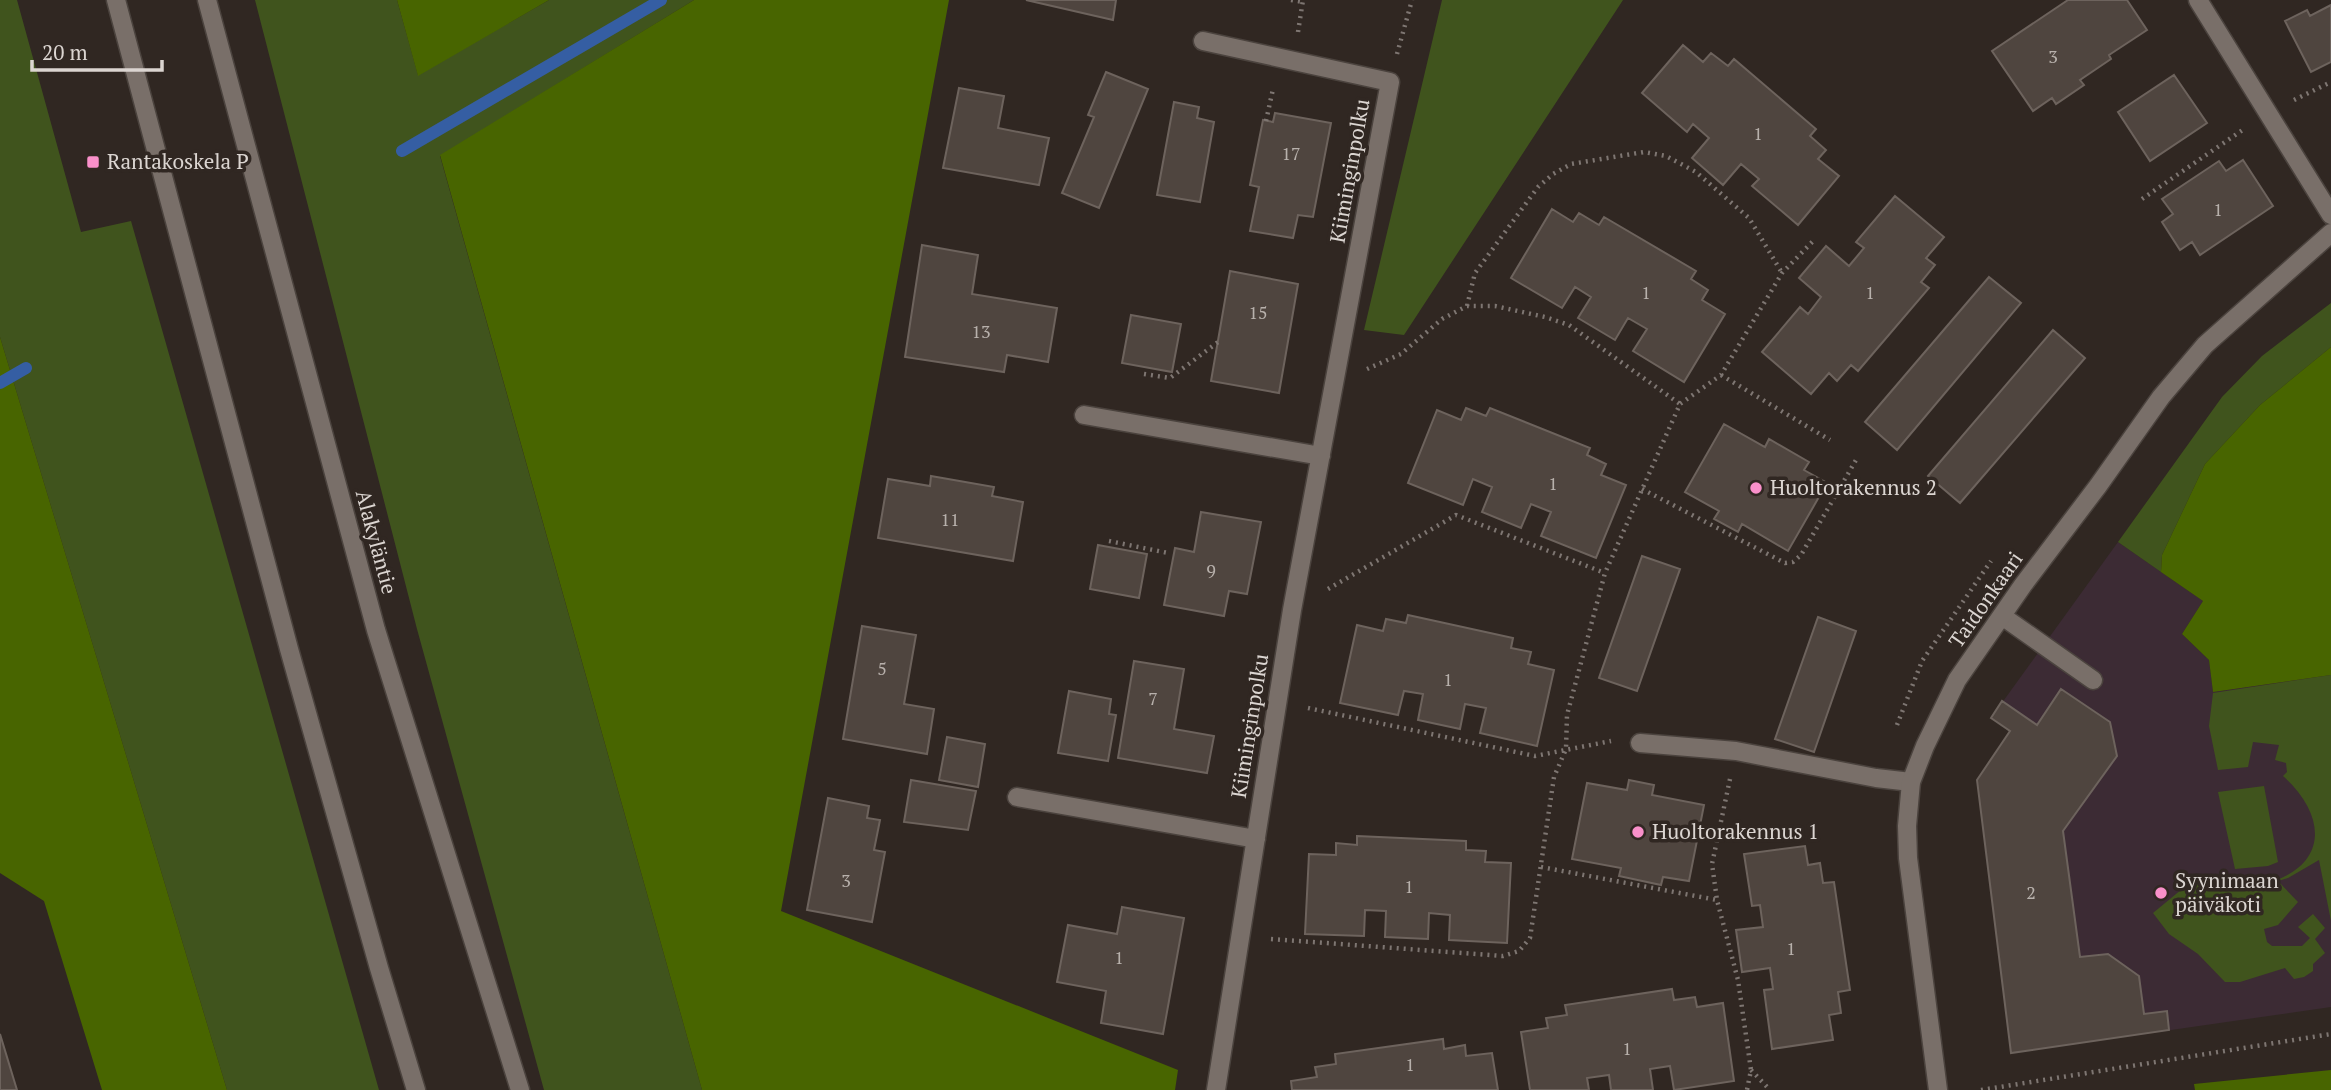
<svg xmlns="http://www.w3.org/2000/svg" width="2331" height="1090" font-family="'PT Serif',serif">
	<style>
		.education { fill: #3c2b34 }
		.green { fill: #40541d }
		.forest { fill: #486500 }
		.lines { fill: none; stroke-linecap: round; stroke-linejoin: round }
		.stream { stroke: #355ea3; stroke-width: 12 }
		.building { fill: #4f453f; stroke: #6d635d; stroke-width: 2 }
		.service-casing { stroke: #4b433e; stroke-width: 21 }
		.minor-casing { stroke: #4b433e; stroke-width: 21 }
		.secondary-casing { stroke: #4b433e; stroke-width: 21 }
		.path { stroke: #7e7672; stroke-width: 4.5; stroke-dasharray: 2 5; stroke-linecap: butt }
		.service { stroke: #796f69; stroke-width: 18 }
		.minor { stroke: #796f69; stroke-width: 18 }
		.secondary { stroke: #796f69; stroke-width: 18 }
		.poi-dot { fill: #f990ca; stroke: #302722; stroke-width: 2.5 }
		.labels { text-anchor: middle; stroke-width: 7; stroke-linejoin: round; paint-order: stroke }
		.number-label { font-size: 18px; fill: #b8b1ac }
		.poi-label { font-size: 21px; fill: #dbd5d1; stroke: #302722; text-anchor: start }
		.street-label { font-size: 21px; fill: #dbd5d1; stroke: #302722 }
	</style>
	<rect width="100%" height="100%" fill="#302722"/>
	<path class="education" d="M 2118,542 L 2203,601 L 2182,634 L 2209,660 L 2213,692 L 2331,675 L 2331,1007 L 2011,1053 L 1977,780 L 2010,731 L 1991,718 Z"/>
	<path class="green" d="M 0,0 L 17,0 L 81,232 L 131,221 L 379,1090 L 227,1090 L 0,337 Z
		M 255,0 L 397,0 L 418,75 L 549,0 L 694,0 L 440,156 L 702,1090 L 544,1090 L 417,629 Z
		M 1442,0 L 1623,0 L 1404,335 L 1364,330 Z
		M 2331,303 L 2331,347 L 2260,405 L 2205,464 L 2162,555 L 2161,572 L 2118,542 L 2222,397 L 2262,356 Z
		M 2331,675 L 2331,921 L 2319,860 L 2288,878 L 2278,881 L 2298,902 L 2278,925 L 2264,929 L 2267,942 L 2272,946 L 2302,946 L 2310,938 L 2298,927 L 2313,914 L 2325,928 L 2315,939 L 2325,953 L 2313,964 L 2313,971 L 2304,977 L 2294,979 L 2285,968 L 2240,982 L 2225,982 L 2198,954 L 2169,934 L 2153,913 L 2193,880 C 2214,883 2236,889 2257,885 C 2327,872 2331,819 2283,776 L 2287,772 L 2286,763 L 2275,760 L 2279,745 L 2253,742 L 2248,767 L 2218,770 L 2209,726 L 2213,693 Z
		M 2264,786 L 2278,862 L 2268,866 L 2235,869 L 2218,792 Z"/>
	<path class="forest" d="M 397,0 L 549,0 L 418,76 Z
		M 694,0 L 949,0 L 781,911 L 1178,1070 L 1175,1090 L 702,1090 L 440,155 Z
		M 0,337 L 227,1090 L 102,1090 L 44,901 L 0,873 Z
		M 2331,347 L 2331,675 L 2213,692 L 2209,660 L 2182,634 L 2203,601 L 2161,572 L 2162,555 L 2205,464 L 2260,405 Z
		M 2331,1070 L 2331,1090 L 2195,1090 L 2194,1084 Z"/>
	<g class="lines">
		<path class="stream" d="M 402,151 L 661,0
			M 0,383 L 26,368"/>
	</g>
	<path class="building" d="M 1026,0 L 1116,0 L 1113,20 Z
		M 2068,0 L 2127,0 L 2147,30 L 2109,55 L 2111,59 L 2080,80 L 2084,85 L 2056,104 L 2052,98 L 2033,111 L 1992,51 Z
		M 2331,5 L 2331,62 L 2311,72 L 2285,21 L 2307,10 L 2310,16 Z
		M 1683,45 L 1703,62 L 1711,53 L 1728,66 L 1734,59 L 1816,129 L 1810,136 L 1826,150 L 1818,159 L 1839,176 L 1798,225 L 1752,186 L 1759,179 L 1741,164 L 1723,185 L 1692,158 L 1709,138 L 1693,124 L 1687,132 L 1642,93 Z
		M 1106,72 L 1148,89 L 1099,208 L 1062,193 L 1094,117 L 1088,115 Z
		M 2174,75 L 2207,123 L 2150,161 L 2118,112 Z
		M 959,88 L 1004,96 L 998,128 L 1049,138 L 1039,185 L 943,168 Z
		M 1174,102 L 1199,107 L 1197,118 L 1214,122 L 1200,202 L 1157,195 Z
		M 1275,113 L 1331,123 L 1313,217 L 1298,215 L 1293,238 L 1250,231 L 1259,187 L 1250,185 L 1263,120 L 1273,122 Z
		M 2243,160 L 2273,206 L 2200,255 L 2192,242 L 2180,250 L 2162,222 L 2173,214 L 2162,199 L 2219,161 L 2226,171 Z
		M 1895,196 L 1944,237 L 1926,258 L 1935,265 L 1921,282 L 1929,288 L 1858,371 L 1851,365 L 1837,381 L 1829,373 L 1811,394 L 1762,352 L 1800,307 L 1808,314 L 1821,297 L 1799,278 L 1826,246 L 1849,266 L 1864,248 L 1856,242 Z
		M 1552,209 L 1573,222 L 1579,213 L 1599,225 L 1604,217 L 1696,271 L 1691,279 L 1708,290 L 1702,300 L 1725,314 L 1684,382 L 1633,351 L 1647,329 L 1628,318 L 1615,340 L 1578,318 L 1591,297 L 1575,287 L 1562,308 L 1511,278 Z
		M 922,245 L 978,255 L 972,294 L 1057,308 L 1048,362 L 1007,355 L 1004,372 L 905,357 Z
		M 1230,271 L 1298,284 L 1279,393 L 1211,381 Z
		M 1989,277 L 2021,303 L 1897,450 L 1865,422 Z
		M 1131,315 L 1181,324 L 1172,372 L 1122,363 Z
		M 2053,330 L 2085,358 L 1960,503 L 1928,476 Z
		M 1466,408 L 1486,416 L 1490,408 L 1590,448 L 1587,455 L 1606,464 L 1601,475 L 1626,485 L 1596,558 L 1541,536 L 1551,512 L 1531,504 L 1521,528 L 1482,512 L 1492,487 L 1473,479 L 1463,505 L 1408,483 L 1437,410 L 1461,420 Z
		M 1724,424 L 1765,447 L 1769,439 L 1809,462 L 1804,470 L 1827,483 L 1788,551 L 1742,524 L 1738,532 L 1714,519 L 1719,511 L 1685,492 Z
		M 931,476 L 994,487 L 992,496 L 1023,502 L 1013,561 L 878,538 L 888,479 L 930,486 Z
		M 1201,512 L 1261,522 L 1247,594 L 1229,591 L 1224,616 L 1164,605 L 1175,548 L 1194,552 Z
		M 1098,545 L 1147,554 L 1139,598 L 1090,589 Z
		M 1642,556 L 1680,569 L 1637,691 L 1599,678 Z
		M 1408,615 L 1513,638 L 1511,648 L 1531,652 L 1528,664 L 1554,670 L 1537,746 L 1480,733 L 1486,708 L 1465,704 L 1460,729 L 1418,720 L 1423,694 L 1404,691 L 1398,715 L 1340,703 L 1357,625 L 1383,631 L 1386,619 L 1406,623 Z
		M 1818,617 L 1856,631 L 1814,752 L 1775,739 Z
		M 862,626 L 916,635 L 904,704 L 934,709 L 927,754 L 843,739 Z
		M 1134,661 L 1184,669 L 1174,729 L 1214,736 L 1207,773 L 1118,758 Z
		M 2061,689 L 2110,722 L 2117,756 L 2063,831 L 2080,957 L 2108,954 L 2139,976 L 2144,1014 L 2167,1011 L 2169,1030 L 2011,1053 L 1977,780 L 2010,731 L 1991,718 L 2002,701 L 2037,725 Z
		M 1069,691 L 1111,699 L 1109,714 L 1116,715 L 1108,761 L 1058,753 Z
		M 947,737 L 985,744 L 978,787 L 939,780 Z
		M 911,780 L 976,791 L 968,830 L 904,822 Z
		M 1629,780 L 1654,785 L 1652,795 L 1704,805 L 1689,881 L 1663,877 L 1661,885 L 1619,876 L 1621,868 L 1572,859 L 1587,783 L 1627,790 Z
		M 828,798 L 869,806 L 867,818 L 880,820 L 874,850 L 885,852 L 872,922 L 807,910 Z
		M 1357,836 L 1466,841 L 1466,850 L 1486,851 L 1485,862 L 1511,863 L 1507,943 L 1449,940 L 1450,915 L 1429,913 L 1428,939 L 1385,937 L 1386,911 L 1365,910 L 1364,936 L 1305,934 L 1309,854 L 1336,855 L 1336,843 L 1357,845 Z
		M 1805,846 L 1808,865 L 1820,863 L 1823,883 L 1834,882 L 1850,990 L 1838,992 L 1841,1013 L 1829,1015 L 1833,1040 L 1772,1049 L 1764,990 L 1773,989 L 1770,968 L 1742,972 L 1736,930 L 1763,927 L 1760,905 L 1752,906 L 1744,854 Z
		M 1122,907 L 1184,918 L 1163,1034 L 1101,1023 L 1106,991 L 1057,982 L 1068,925 L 1117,934 Z
		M 1672,989 L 1674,1000 L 1695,997 L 1697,1007 L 1723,1003 L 1734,1081 L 1674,1090 L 1670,1066 L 1650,1069 L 1653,1090 L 1611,1090 L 1609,1075 L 1587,1078 L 1589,1090 L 1530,1090 L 1521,1032 L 1548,1028 L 1546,1018 L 1567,1015 L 1565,1005 Z
		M 0,1034 L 17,1090 L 0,1090 Z
		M 1443,1039 L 1444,1049 L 1465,1045 L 1466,1056 L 1492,1053 L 1498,1090 L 1292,1090 L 1291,1081 L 1317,1077 L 1315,1067 L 1336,1064 L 1335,1054 Z"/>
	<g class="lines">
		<defs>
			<path id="service" d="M 2002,616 L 2093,680
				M 1640,743 L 1736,751 L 1876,778 L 1911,782"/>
			<path id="minor" d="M 2198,0 L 2331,215
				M 1203,41 L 1390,82 L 1292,610 L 1216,1090
				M 1084,415 L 1321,456
				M 1017,797 L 1256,839
				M 1938,1090 L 1908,858 L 1907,826 L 1911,782 L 1925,746 L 1957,680 L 2023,585 L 2098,486 L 2161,397 L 2205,345 L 2331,233"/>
			<path id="secondary" d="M 116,0 L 289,649 L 379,968 L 416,1090
				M 207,0 L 376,630 L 520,1090"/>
		</defs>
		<use href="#service" class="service-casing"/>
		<use href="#minor" class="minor-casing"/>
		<use href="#secondary" class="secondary-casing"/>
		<path class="path" d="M 1291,0 L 1303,2
			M 1298,32 L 1303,0
			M 1397,54 L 1412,0
			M 2294,100 L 2331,82
			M 1266,121 L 1273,89
			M 2142,199 L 2244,129
			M 1467,306 L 1475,273 L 1538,187 L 1553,174 L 1571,164 L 1644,152 L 1666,156 L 1696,172 L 1749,218 L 1782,273
			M 1367,369 L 1401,354 L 1442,319 L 1467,306 L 1495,306 L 1545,317 L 1569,325 L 1680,404
			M 1144,374 L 1170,378 L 1218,342
			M 1721,375 L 1830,440
			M 1642,489 L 1785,563 L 1793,562 L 1801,555 L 1856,460
			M 1109,541 L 1168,553
			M 1328,589 L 1456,515 L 1605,573
			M 1308,708 L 1535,756 L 1611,741
			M 1897,725 L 1922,661 L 1991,561
			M 1730,779 L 1712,864 L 1717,900 L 1738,980 L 1751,1070 L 1747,1090
			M 1541,867 L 1717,900
			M 1271,939 L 1503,956 L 1519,951 L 1530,938 L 1554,777 L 1566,749 L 1567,715 L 1605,573 L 1680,404 L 1721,375 L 1782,273 L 1815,239
			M 1751,1070 L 1770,1090
			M 1981,1090 L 2331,1034"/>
		<use href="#service" class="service"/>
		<use href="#minor" class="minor"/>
		<use href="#secondary" class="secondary"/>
	</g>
	<g class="poi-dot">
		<rect x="86" y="155" width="14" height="14" rx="3.5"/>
		<circle cx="1756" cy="488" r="7"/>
		<circle cx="1638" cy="832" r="7"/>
		<circle cx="2161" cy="893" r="7"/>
	</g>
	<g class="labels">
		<g class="number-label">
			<text x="2053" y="63">3</text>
			<text x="1758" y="140">1</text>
			<text x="1291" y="160">17</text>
			<text x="2218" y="216">1</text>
			<text x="1646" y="299">1</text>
			<text x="1870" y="299">1</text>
			<text x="1258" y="319">15</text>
			<text x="981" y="338">13</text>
			<text x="1553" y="490">1</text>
			<text x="950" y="526">11</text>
			<text x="1211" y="577">9</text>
			<text x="882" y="675">5</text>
			<text x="1448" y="686">1</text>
			<text x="1153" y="705">7</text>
			<text x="846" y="887">3</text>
			<text x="1409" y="893">1</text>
			<text x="2031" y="899">2</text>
			<text x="1791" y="955">1</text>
			<text x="1119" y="964">1</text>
			<text x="1627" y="1055">1</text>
			<text x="1410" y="1071">1</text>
		</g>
		<g class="poi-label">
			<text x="107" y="169">Rantakoskela P</text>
			<text x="1770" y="495">Huoltorakennus 2</text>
			<text x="1652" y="839">Huoltorakennus 1</text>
			<text x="2175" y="888">Syynimaan<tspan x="2175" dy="24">päiväkoti</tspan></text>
		</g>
		<g class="street-label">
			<text transform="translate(1350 171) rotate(-80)" y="7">Kiiminginpolku</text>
			<text transform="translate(376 542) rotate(75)" y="7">Alakyläntie</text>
			<text transform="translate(1986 600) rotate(-55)" y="7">Taidonkaari</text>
			<text transform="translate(1250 726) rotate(-81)" y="7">Kiiminginpolku</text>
		</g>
	</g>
	<path d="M32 60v10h130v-10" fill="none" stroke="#dbd5d1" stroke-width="3.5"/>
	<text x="42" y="60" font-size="21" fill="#dbd5d1" stroke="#302722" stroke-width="5" paint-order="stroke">20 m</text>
</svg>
